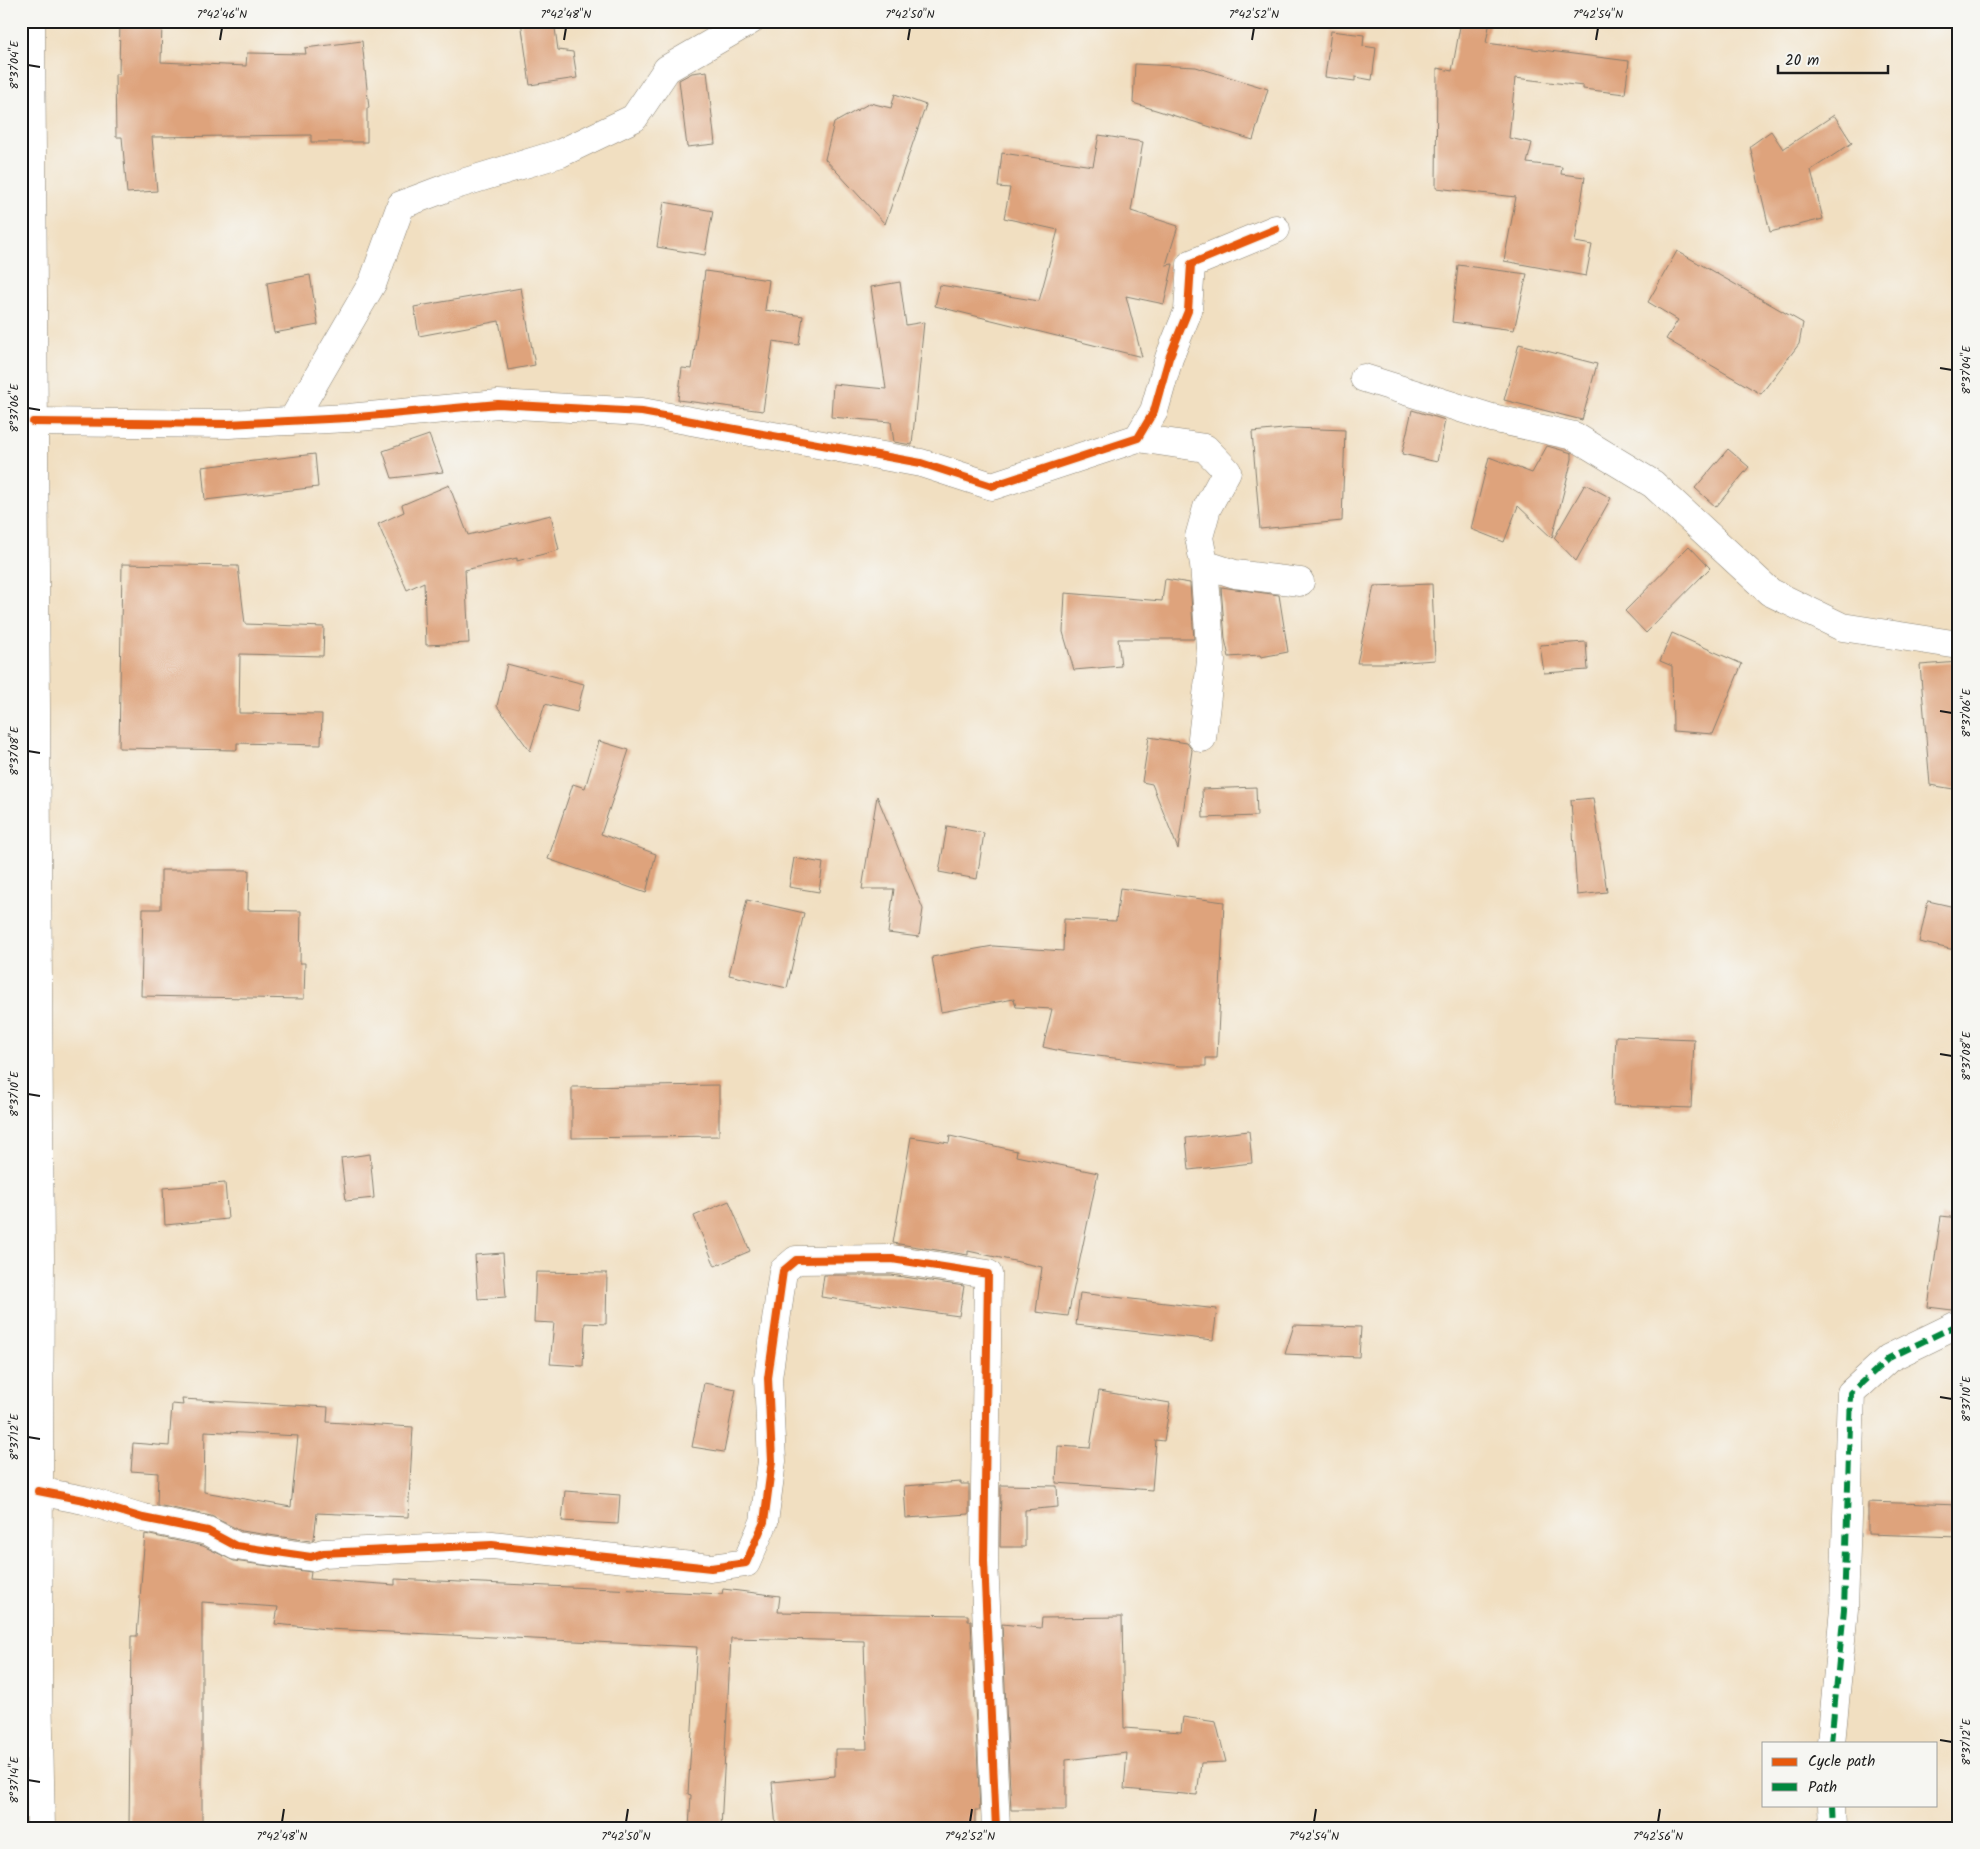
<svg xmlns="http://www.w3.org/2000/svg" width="1980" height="1849" font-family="Kalam,sans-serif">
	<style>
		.building { fill: #dea37b; fill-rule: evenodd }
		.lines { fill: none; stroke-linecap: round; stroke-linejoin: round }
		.minor-casing { stroke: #867e6e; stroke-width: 29 }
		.major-casing { stroke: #867e6e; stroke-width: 29 }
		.minor { stroke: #fff; stroke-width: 28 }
		.major { stroke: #fff; stroke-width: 28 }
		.quiet { stroke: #00873e; stroke-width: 6; stroke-dasharray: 12 6; stroke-linecap: butt }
		.cycleway-casing { stroke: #f6f6f2; stroke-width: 11 }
		.cycleway { stroke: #e8590c; stroke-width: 8 }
		.ticks { fill: none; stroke: #1c1c1c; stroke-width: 2 }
		.neatline { fill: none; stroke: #1c1c1c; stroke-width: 2 }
		.ticks-label { font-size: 12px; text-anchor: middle; fill: #1c1c1c }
	</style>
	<rect width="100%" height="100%" fill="#f6f6f2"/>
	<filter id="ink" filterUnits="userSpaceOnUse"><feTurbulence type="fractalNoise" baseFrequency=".02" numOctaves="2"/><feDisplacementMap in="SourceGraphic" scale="10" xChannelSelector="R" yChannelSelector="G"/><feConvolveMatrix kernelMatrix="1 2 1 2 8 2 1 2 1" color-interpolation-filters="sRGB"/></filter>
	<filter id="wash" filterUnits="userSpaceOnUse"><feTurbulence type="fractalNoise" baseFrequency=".0096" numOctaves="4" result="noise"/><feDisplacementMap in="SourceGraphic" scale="20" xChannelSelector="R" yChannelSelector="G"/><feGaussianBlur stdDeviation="1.12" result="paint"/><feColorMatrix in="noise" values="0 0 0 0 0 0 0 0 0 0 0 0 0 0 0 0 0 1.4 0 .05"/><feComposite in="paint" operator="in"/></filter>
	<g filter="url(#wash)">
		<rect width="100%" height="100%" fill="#f1dfc1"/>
		<g id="blocks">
			<path class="building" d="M 120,21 L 162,21 L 161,62 L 246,66 L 247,53 L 306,54 L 305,48 L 362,41 L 369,108 L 367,108 L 367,142 L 311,142 L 311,135 L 152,137 L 157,191 L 127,193 L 122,137 L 116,137 L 115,74 L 119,74 Z
				M 521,21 L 554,21 L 558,50 L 573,52 L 577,78 L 530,85 Z
				M 1461,21 L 1490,21 L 1486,43 L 1629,61 L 1625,94 L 1583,89 L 1583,86 L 1515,78 L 1509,138 L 1532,143 L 1527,163 L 1562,167 L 1561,174 L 1585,177 L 1575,242 L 1592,245 L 1586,276 L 1504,261 L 1516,197 L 1436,188 L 1437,68 L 1452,71 Z
				M 1331,31 L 1364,35 L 1363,46 L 1376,48 L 1372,80 L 1355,77 L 1355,81 L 1325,77 Z
				M 1135,64 L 1196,67 L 1268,89 L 1253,140 L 1133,103 Z
				M 707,71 L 715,144 L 687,147 L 679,80 L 692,73 Z
				M 895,94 L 926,105 L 885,224 L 825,159 L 834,123 L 870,103 L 891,108 Z
				M 1834,115 L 1852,143 L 1811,170 L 1823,219 L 1770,232 L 1750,146 L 1771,131 L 1783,149 Z
				M 1099,135 L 1143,142 L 1131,211 L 1178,226 L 1166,265 L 1173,264 L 1164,304 L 1126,296 L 1142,357 L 935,306 L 940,285 L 1039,301 L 1058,230 L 1004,218 L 1010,188 L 998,187 L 1002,153 L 1093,166 Z
				M 664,202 L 713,211 L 705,255 L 657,247 Z
				M 1677,251 L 1803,323 L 1799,344 L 1761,394 L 1666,339 L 1678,320 L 1648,302 Z
				M 1458,265 L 1527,274 L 1514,330 L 1452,322 Z
				M 705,271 L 769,280 L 765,310 L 803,316 L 799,345 L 773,341 L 763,411 L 678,400 L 682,368 L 692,369 Z
				M 310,275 L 318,325 L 274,333 L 267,283 Z
				M 900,282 L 906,325 L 924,322 L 912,445 L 894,442 L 891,422 L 831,417 L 833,384 L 886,389 L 871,287 Z
				M 521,288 L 535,365 L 508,370 L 499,321 L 419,336 L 414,307 Z
				M 1519,344 L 1597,364 L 1582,420 L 1504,400 Z
				M 1412,410 L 1445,420 L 1437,462 L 1402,454 Z
				M 1294,428 L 1345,430 L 1342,521 L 1260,529 L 1252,432 Z
				M 429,435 L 443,472 L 392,478 L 383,451 Z
				M 1547,446 L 1572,453 L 1572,459 L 1552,538 L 1518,506 L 1504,542 L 1471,529 L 1489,457 L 1532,473 Z
				M 1728,449 L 1749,467 L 1716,507 L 1695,488 Z
				M 315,454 L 318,487 L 205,500 L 202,467 Z
				M 1585,484 L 1611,498 L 1576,561 L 1554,538 Z
				M 449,485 L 468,535 L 551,515 L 559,550 L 517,561 L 517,558 L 465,570 L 469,643 L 426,645 L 424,582 L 407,590 L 378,524 L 404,512 L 402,505 Z
				M 1689,546 L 1710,568 L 1646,633 L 1625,611 Z
				M 122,564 L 238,566 L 245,624 L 324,627 L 323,656 L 240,654 L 239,713 L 322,714 L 321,745 L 237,743 L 237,750 L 119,748 Z
				M 1165,579 L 1190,583 L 1194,639 L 1118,639 L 1121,666 L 1074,670 L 1063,632 L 1065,593 L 1162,601 Z
				M 1432,584 L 1435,660 L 1392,663 L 1357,663 L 1374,586 Z
				M 1221,587 L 1279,595 L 1288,652 L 1261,657 L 1260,655 L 1229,657 L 1225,639 Z
				M 1672,633 L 1742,664 L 1713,734 L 1673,731 L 1672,666 L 1660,661 Z
				M 1586,642 L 1588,670 L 1544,673 L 1540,645 Z
				M 1959,662 L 1959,790 L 1930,785 L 1920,665 Z
				M 507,664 L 584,684 L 577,712 L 545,704 L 530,751 L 497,706 Z
				M 1149,737 L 1187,743 L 1192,750 L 1178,849 L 1152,784 L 1142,782 Z
				M 599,741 L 629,750 L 601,834 L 656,854 L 646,893 L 548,859 L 573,784 L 585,788 Z
				M 1256,787 L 1257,816 L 1203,818 L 1202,789 Z
				M 877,796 L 923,909 L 919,937 L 888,933 L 894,889 L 862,889 Z
				M 1593,798 L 1607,892 L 1577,895 L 1571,800 Z
				M 947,826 L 984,833 L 977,879 L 939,872 Z
				M 794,858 L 823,863 L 819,892 L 789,887 Z
				M 161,870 L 249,870 L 248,910 L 301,911 L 300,963 L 305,963 L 304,999 L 141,996 L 143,909 L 161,909 Z
				M 1120,888 L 1224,902 L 1217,1058 L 1206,1058 L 1206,1066 L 1180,1066 L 1065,1052 L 1043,1047 L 1052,1009 L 1016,1007 L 1014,999 L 941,1012 L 932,957 L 993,946 L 1063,951 L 1064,919 L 1116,921 Z
				M 747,900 L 804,913 L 787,988 L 729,975 Z
				M 1928,901 L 1959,908 L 1959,951 L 1919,942 Z
				M 1616,1036 L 1694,1039 L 1691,1108 L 1613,1105 Z
				M 719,1085 L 719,1136 L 572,1138 L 572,1087 Z
				M 1249,1131 L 1252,1163 L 1189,1170 L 1186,1138 Z
				M 950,1136 L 1017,1151 L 1016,1156 L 1098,1173 L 1068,1316 L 1036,1312 L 1042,1267 L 968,1251 L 968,1255 L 893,1243 L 911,1137 L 949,1143 Z
				M 370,1154 L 374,1198 L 346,1201 L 341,1158 Z
				M 225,1183 L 228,1219 L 165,1225 L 163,1188 Z
				M 729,1201 L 750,1251 L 715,1266 L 694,1216 Z
				M 1941,1216 L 1959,1218 L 1959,1309 L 1952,1310 L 1928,1307 Z
				M 503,1253 L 506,1297 L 478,1299 L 475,1255 Z
				M 536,1272 L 607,1273 L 606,1324 L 585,1323 L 583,1366 L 550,1364 L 554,1323 L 534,1322 Z
				M 824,1275 L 891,1275 L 964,1286 L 959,1316 L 821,1297 Z
				M 1080,1293 L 1217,1309 L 1213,1340 L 1076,1325 Z
				M 1294,1325 L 1361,1327 L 1359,1357 L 1285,1354 Z
				M 704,1383 L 736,1389 L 724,1452 L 692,1447 Z
				M 1099,1391 L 1170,1403 L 1164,1441 L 1156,1440 L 1152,1490 L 1056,1483 L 1058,1446 L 1090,1448 Z
				M 182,1399 L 328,1407 L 327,1422 L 413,1427 L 408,1517 L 317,1513 L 314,1539 L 310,1541 L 241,1531 L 211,1516 L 157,1505 L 158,1473 L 131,1471 L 133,1443 L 169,1446 L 172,1404 L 183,1405 ZM 205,1431 L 298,1436 L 291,1507 L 204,1492 Z
				M 961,1482 L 961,1484 L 969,1484 L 969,1514 L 906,1518 L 904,1486 Z
				M 1001,1485 L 1057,1486 L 1058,1507 L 1025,1510 L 1025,1547 L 1000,1547 Z
				M 565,1491 L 620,1495 L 618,1524 L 562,1521 Z
				M 1868,1502 L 1959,1505 L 1959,1537 L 1868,1534 Z
				M 145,1534 L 203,1546 L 234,1561 L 311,1572 L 310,1579 L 395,1585 L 395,1579 L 722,1594 L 723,1589 L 780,1596 L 778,1612 L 968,1615 L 968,1621 L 971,1621 L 980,1810 L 975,1810 L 975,1828 L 776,1828 L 772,1782 L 835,1776 L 835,1749 L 867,1749 L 864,1641 L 731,1638 L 721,1828 L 689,1828 L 691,1795 L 688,1794 L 697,1647 L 328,1629 L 275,1624 L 278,1607 L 202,1602 L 202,1828 L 129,1828 L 131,1636 L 137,1636 Z
				M 1122,1617 L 1124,1728 L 1181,1732 L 1183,1717 L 1216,1722 L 1226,1762 L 1201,1763 L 1197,1795 L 1124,1789 L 1127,1753 L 1066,1760 L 1066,1810 L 1011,1810 L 1002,1624 L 1041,1628 L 1042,1618 Z"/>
		</g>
	</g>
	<g filter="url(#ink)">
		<use href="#blocks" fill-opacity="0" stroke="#867e6e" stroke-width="1"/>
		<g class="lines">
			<defs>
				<path id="minor" d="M 1364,378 L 1492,418 L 1574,436 L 1653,484 L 1770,592 L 1842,627 L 1959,645
					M 292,421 L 373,282 L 401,205 L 446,188 L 561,153 L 634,118 L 667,69 L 750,21
					M 33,422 L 229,424 L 348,418 L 498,404 L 642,412 L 921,463 L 992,486 L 1138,438 L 1154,411 L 1169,358 L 1188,311 L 1191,264 L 1276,229
					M 1138,438 L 1205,448 L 1227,471 L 1207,508 L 1199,537 L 1204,564 L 1235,574 L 1300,582
					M 1202,738 L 1211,661 L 1204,564
					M 38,1491 L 84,1500 L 143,1518 L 208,1531 L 236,1546 L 311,1557 L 323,1553 L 492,1545 L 711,1568 L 746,1563 L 764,1522 L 772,1461 L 768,1378 L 783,1271 L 796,1260 L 892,1259 L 988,1274 L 984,1561 L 996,1828
					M 1831,1743 L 1844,1609 L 1851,1393 L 1889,1358 L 1959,1324
					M 1832,1805 L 1833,1828"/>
				<path id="major" d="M 31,21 L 40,1260 L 38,1683 L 41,1828"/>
			</defs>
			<use href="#minor" class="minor-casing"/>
			<use href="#major" class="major-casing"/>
			<use href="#minor" class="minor"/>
			<use href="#major" class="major"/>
			<path class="quiet" d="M 1831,1743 L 1844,1609 L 1851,1393 L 1889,1358 L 1959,1324
				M 1832,1805 L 1833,1828"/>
			<defs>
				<path id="cycleway" d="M 33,422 L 229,424 L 348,418 L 498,404 L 642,412 L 921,463 L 992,486 L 1138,438 L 1154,411 L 1169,358 L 1188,311 L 1191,264 L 1276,229
					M 38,1491 L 84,1500 L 143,1518 L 208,1531 L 236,1546 L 311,1557 L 323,1553 L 492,1545 L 711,1568 L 746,1563 L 764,1522 L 772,1461 L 768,1378 L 783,1271 L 796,1260 L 892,1259 L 988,1274 L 984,1561 L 996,1828"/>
			</defs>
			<use href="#cycleway" class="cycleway-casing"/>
			<use href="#cycleway" class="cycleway"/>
		</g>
	</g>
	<path class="ticks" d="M 220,40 L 222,28M 564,40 L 566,28M 908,40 L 910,28M 1252,40 L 1254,28M 1596,40 L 1598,28M 28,65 L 40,67M 1940,368 L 1952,370M 28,408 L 40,410M 1940,711 L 1952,713M 28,751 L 40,753M 1940,1054 L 1952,1056M 28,1094 L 40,1096M 1940,1397 L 1952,1399M 28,1437 L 40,1439M 1940,1740 L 1952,1742M 28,1780 L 40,1782M 282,1822 L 284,1809M 626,1822 L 628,1809M 970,1822 L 972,1809M 1314,1822 L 1316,1809M 1658,1822 L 1660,1809"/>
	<rect width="1980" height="1849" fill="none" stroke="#f6f6f2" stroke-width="55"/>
	<rect x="1762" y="1742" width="175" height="65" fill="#f6f6f2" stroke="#9f9f9c"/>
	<rect x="1772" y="1758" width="25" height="8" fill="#e8590c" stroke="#9f9f9c"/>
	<text x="1808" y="1766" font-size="15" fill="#1c1c1c">Cycle path</text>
	<rect x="1772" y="1783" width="25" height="8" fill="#00873e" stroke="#9f9f9c"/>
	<text x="1808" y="1792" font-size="15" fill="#1c1c1c">Path</text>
	<path d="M1778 65v8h110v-8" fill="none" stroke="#1c1c1c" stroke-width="2.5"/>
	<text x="1785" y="65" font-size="15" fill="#1c1c1c" stroke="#f6f6f2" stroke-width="4" paint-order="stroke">20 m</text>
	<rect x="28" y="28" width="1924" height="1794" class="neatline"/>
	<g class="ticks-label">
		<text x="222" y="18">7°42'46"N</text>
		<text x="566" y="18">7°42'48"N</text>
		<text x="910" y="18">7°42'50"N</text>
		<text x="1254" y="18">7°42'52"N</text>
		<text x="1598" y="18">7°42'54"N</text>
		<text transform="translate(14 65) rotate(-90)" y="4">8°37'04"E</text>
		<text transform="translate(1966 370) rotate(-90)" y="4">8°37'04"E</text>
		<text transform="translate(14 408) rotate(-90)" y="4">8°37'06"E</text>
		<text transform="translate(1966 713) rotate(-90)" y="4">8°37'06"E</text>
		<text transform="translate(14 751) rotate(-90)" y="4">8°37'08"E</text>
		<text transform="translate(1966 1056) rotate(-90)" y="4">8°37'08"E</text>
		<text transform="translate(14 1094) rotate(-90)" y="4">8°37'10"E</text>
		<text transform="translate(1966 1399) rotate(-90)" y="4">8°37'10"E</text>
		<text transform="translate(14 1437) rotate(-90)" y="4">8°37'12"E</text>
		<text transform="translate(1966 1742) rotate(-90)" y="4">8°37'12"E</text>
		<text transform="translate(14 1780) rotate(-90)" y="4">8°37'14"E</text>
		<text x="282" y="1840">7°42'48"N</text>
		<text x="626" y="1840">7°42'50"N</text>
		<text x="970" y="1840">7°42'52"N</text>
		<text x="1314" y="1840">7°42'54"N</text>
		<text x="1658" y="1840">7°42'56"N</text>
	</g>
</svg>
